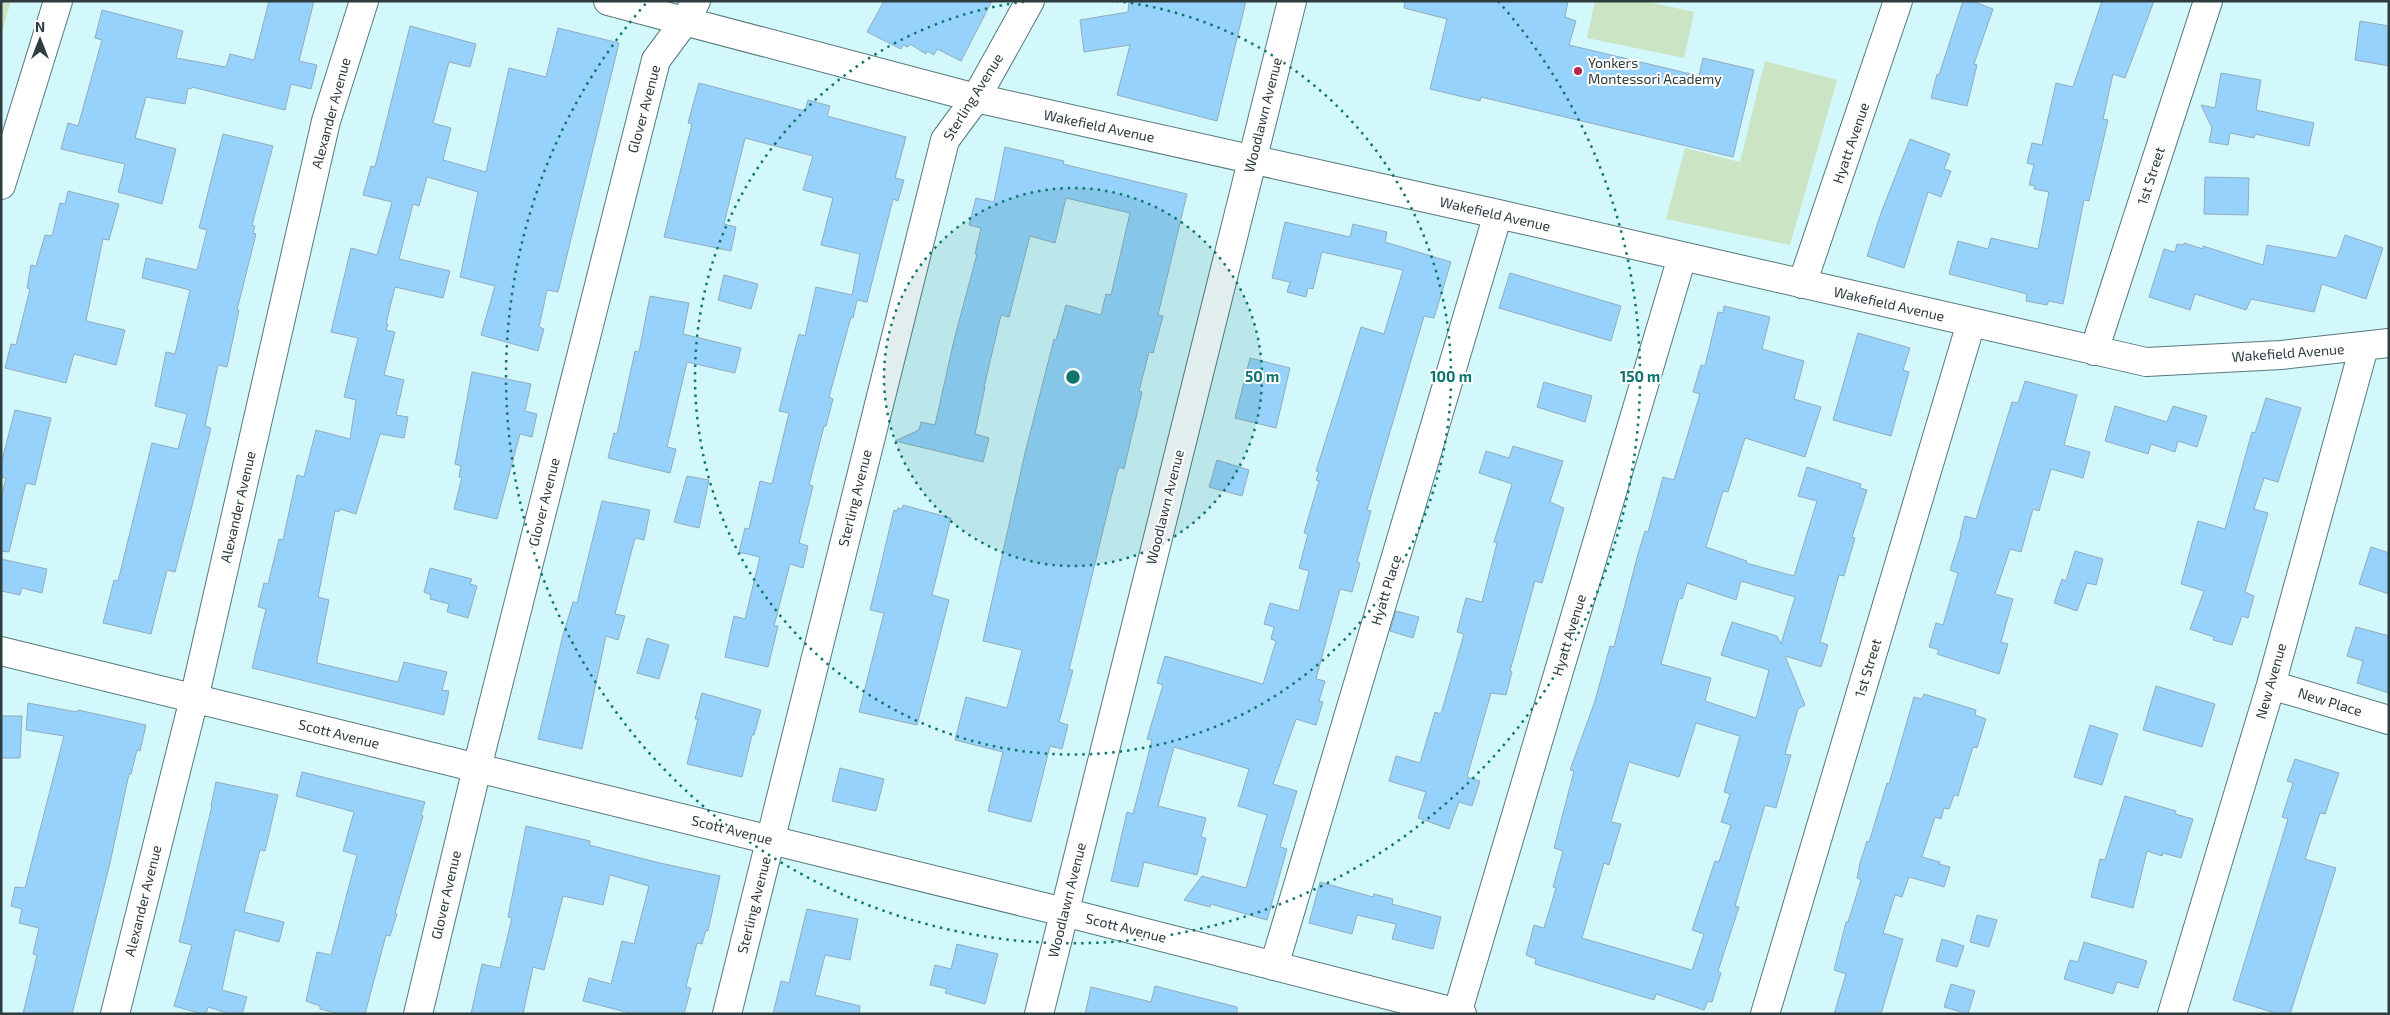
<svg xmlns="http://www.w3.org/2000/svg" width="2390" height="1015" font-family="'Exo 2',sans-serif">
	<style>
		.green { fill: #cae4c4 }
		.building { fill: #96d2fb; stroke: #92acbd; fill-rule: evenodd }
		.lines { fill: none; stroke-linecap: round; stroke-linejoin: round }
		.minor-casing { stroke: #57787c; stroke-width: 30 }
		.minor { stroke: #fff; stroke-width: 28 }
		.ring { fill: none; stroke: #0f766e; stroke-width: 2.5; stroke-dasharray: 2.5 5 }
		.poi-dot { fill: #b6254d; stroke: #fdfdfd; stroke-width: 2 }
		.labels { text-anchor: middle; stroke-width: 4; stroke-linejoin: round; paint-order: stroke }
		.poi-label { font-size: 14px; fill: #2e3c3e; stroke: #fdfdfd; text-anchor: start }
		.street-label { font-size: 14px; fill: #2e3c3e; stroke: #fdfdfd }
		.centre { fill: #0f766e; stroke: #fdfdfd; stroke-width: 2.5 }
		.ring-label { font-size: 15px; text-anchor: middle; font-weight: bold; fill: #0f766e; stroke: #fdfdfd; stroke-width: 4; stroke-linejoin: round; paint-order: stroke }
	</style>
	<rect width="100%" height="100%" fill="#d3f8fc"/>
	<path class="green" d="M 1,1 L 11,1 L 1,35 Z
		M 1595,1 L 1644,1 L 1694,12 L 1684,58 L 1587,38 Z
		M 1765,61 L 1837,80 L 1790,245 L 1666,219 L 1685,148 L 1740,162 Z"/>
	<path class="building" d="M 269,1 L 314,1 L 299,61 L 317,65 L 311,89 L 291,84 L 285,110 L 192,87 L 191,89 L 188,88 L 185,104 L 146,97 L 135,138 L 176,149 L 162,204 L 118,192 L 125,164 L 61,149 L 68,123 L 78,126 L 102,40 L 95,38 L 102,10 L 183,31 L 176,58 L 226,67 L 230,54 L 254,60 Z
		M 884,1 L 992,1 L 961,61 L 937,49 L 934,55 L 927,51 L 926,54 L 910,44 L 908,47 L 903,45 L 901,49 L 867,32 Z
		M 1129,1 L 1246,1 L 1217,121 L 1117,95 L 1130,45 L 1084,52 L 1080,20 L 1128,12 Z
		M 1405,1 L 1568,1 L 1565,17 L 1576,21 L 1569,45 L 1699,76 L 1703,58 L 1754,70 L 1733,157 L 1481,97 L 1480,101 L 1430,89 L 1447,19 L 1404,8 Z
		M 1963,1 L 1972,1 L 1993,9 L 1974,64 L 1977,65 L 1967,106 L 1931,98 L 1937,74 L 1939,75 Z
		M 2102,1 L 2154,1 L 2125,78 L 2113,74 L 2103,119 L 2108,120 L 2089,201 L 2084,200 L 2063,304 L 2049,301 L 2047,305 L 2026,301 L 2027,294 L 1949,274 L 1958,241 L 1988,249 L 1991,238 L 2038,249 L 2049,192 L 2034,189 L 2035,186 L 2029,185 L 2034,165 L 2027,163 L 2032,143 L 2042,145 L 2056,83 L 2073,87 Z
		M 2360,21 L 2389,26 L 2389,66 L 2355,60 Z
		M 410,26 L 476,44 L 470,67 L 449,62 L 433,123 L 451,128 L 443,160 L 486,172 L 509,68 L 546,77 L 558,28 L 619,43 L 558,292 L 547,290 L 539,327 L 544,329 L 538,351 L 481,335 L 495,286 L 460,277 L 478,192 L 427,177 L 419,206 L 413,204 L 399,259 L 450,271 L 443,298 L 395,287 L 386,324 L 388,324 L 386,330 L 395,332 L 384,375 L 404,380 L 396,415 L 408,417 L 404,438 L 380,434 L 356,514 L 340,509 L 339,512 L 335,511 L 318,597 L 329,600 L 317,660 L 317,663 L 398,682 L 404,662 L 447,672 L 442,690 L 449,691 L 444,715 L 252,668 L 266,609 L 258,607 L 264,583 L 268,584 L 279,539 L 283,540 L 297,475 L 304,477 L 316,430 L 350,439 L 356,400 L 344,397 L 358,338 L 331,332 L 351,248 L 377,255 L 392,202 L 363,195 L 371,166 L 375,167 Z
		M 2221,73 L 2261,80 L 2256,110 L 2314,123 L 2309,146 L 2255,134 L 2254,138 L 2230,133 L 2228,145 L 2209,142 L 2212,128 L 2201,105 L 2215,108 Z
		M 699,83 L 805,111 L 808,100 L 830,106 L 827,116 L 906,137 L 895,178 L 904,180 L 898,201 L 893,199 L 867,302 L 857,300 L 853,318 L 851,317 L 829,397 L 833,399 L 826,426 L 824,426 L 809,485 L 813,486 L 799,543 L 808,546 L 803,568 L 790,564 L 774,626 L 778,626 L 768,667 L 725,657 L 734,616 L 745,619 L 760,557 L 739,552 L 745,528 L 749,529 L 760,481 L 772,484 L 789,413 L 779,411 L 799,334 L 805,336 L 816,287 L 852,295 L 860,254 L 821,245 L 833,198 L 803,190 L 813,156 L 745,138 L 724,224 L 736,227 L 731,251 L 664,237 L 692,124 L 688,123 Z
		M 223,134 L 273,146 L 252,225 L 255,226 L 253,233 L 256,234 L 237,310 L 239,310 L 227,367 L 218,365 L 205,426 L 211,428 L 190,514 L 175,572 L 167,570 L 151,634 L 103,623 L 114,580 L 118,581 L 152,443 L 178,449 L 187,414 L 155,406 L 166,352 L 175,354 L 190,290 L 142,278 L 146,258 L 197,270 L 207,230 L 199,228 Z
		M 1910,139 L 1950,154 L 1944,169 L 1951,171 L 1941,197 L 1928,192 L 1904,268 L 1867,256 L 1881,213 Z
		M 1005,147 L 1064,161 L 1063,164 L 1187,194 L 1158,315 L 1163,316 L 1153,353 L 1149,352 L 1139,391 L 1142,392 L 1124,469 L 1119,467 L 1117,473 L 1069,670 L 1073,670 L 1059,722 L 1068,725 L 1062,749 L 1050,746 L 1031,822 L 988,811 L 1003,752 L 955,740 L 966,697 L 1007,708 L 1022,650 L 983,641 L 1025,453 L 1054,339 L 1056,340 L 1066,305 L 1101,315 L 1106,294 L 1111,295 L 1130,213 L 1066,198 L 1055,243 L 1030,236 L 1009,317 L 1001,315 L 984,387 L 985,387 L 975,434 L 989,438 L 983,462 L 895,441 L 919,430 L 921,422 L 935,425 L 954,340 L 977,254 L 975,254 L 981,228 L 969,225 L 976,198 L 994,202 Z
		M 2205,177 L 2249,178 L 2248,215 L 2204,214 Z
		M 68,191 L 119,204 L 109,240 L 103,239 L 86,321 L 125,330 L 116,365 L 74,354 L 66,383 L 5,368 L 11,344 L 16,345 L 30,289 L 27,288 L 31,265 L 36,266 L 45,235 L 52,236 L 60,203 L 65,204 Z
		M 1285,222 L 1350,237 L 1353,224 L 1387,232 L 1385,242 L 1451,262 L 1434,318 L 1424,316 L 1367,510 L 1371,511 L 1357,562 L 1360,563 L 1352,592 L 1340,589 L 1316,679 L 1325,681 L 1319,701 L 1323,702 L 1316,725 L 1296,719 L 1273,784 L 1297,791 L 1280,847 L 1287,849 L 1267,920 L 1211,904 L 1210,907 L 1184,900 L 1202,876 L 1246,888 L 1267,815 L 1238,806 L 1249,769 L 1174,747 L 1158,806 L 1206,818 L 1201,837 L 1206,838 L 1197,875 L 1144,862 L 1138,887 L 1111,881 L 1127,812 L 1133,814 L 1152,740 L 1147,739 L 1163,685 L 1157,683 L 1165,656 L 1263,684 L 1276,641 L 1271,639 L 1274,627 L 1264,624 L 1270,603 L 1299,611 L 1309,571 L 1299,568 L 1308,534 L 1304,533 L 1319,481 L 1316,480 L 1319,472 L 1316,471 L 1332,420 L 1361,327 L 1384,334 L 1403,270 L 1322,252 L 1313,289 L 1308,288 L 1306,297 L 1287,292 L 1290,282 L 1272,278 Z
		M 2345,235 L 2383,248 L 2366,299 L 2322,284 L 2314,312 L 2251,299 L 2246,310 L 2195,294 L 2190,310 L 2149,297 L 2164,249 L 2175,252 L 2177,244 L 2183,245 L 2184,243 L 2203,249 L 2203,246 L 2263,265 L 2267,245 L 2337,258 Z
		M 1510,273 L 1621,306 L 1611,341 L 1499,308 Z
		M 724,275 L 758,284 L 751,309 L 718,300 Z
		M 650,296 L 689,303 L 683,334 L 741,348 L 735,373 L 687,362 L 667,447 L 676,449 L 670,473 L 608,458 L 614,433 L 617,434 L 635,351 L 639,352 Z
		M 1724,306 L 1770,317 L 1762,349 L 1804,361 L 1794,399 L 1821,407 L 1805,457 L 1745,438 L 1728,492 L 1723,491 L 1706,547 L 1747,561 L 1746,563 L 1794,576 L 1817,501 L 1798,496 L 1807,467 L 1861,484 L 1860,488 L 1867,490 L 1852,537 L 1855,538 L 1844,576 L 1839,575 L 1820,642 L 1828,645 L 1821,667 L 1785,656 L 1805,705 L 1798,709 L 1785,754 L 1791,755 L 1776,808 L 1765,805 L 1735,906 L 1739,907 L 1718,971 L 1721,973 L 1712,1002 L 1708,1001 L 1704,1010 L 1656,994 L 1654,1000 L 1544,967 L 1535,964 L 1536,959 L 1526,955 L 1534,925 L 1544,928 L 1556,888 L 1553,887 L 1563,851 L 1554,848 L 1574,771 L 1570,770 L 1595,701 L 1610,646 L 1614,647 L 1638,554 L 1645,531 L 1648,532 L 1663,477 L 1674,480 L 1700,394 L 1693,392 L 1701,365 L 1705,366 L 1718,312 L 1723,313 ZM 1741,581 L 1795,597 L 1781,644 L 1777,636 L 1732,622 L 1721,655 L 1769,670 L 1756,718 L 1705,701 L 1711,678 L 1661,664 L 1679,598 L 1682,599 L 1687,583 L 1736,600 ZM 1696,723 L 1740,736 L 1724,792 L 1730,794 L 1721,822 L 1731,825 L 1719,862 L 1715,861 L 1692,930 L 1704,934 L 1692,970 L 1582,938 L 1604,863 L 1609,865 L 1621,824 L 1611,822 L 1629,762 L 1679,777 Z
		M 1858,333 L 1910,348 L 1903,370 L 1909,372 L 1891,436 L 1833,420 Z
		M 1250,358 L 1290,368 L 1276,428 L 1235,418 Z
		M 472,372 L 531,384 L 525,411 L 537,414 L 532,437 L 520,434 L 497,519 L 454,509 L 462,477 L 459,477 L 461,466 L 455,464 Z
		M 2025,381 L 2077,395 L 2064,445 L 2090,452 L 2083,478 L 2051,469 L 2039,511 L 2033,509 L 2021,552 L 2010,549 L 1995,594 L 2013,599 L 2001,642 L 2008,644 L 1999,674 L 1937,654 L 1939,650 L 1929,647 L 1936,623 L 1943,625 L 1958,573 L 1950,570 L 1961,535 L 1960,535 L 1965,516 L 1976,519 L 2012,402 L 2018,403 Z
		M 1544,382 L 1592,396 L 1585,422 L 1537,407 Z
		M 2266,398 L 2301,408 L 2278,482 L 2264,478 L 2254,509 L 2268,513 L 2245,592 L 2254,596 L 2248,618 L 2242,616 L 2232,645 L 2213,640 L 2214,637 L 2190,629 L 2204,591 L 2181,584 L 2198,521 L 2225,529 L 2252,432 L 2255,433 Z
		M 2115,406 L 2167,422 L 2173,406 L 2207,416 L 2197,447 L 2178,441 L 2175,452 L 2151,444 L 2148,454 L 2105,441 Z
		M 15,410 L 51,418 L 35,485 L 26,483 L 9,552 L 1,551 L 1,498 L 6,478 L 1,477 L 1,464 Z
		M 1513,446 L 1563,461 L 1550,502 L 1564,508 L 1542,583 L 1535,581 L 1510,671 L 1512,672 L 1506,695 L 1491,693 L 1467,777 L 1480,781 L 1472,806 L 1459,802 L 1449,829 L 1418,818 L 1426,792 L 1389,781 L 1396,756 L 1420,763 L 1435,712 L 1441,714 L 1464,634 L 1457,632 L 1466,598 L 1482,602 L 1497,543 L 1494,542 L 1512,484 L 1479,473 L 1486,451 L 1509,458 Z
		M 1217,460 L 1249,470 L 1242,496 L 1209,487 Z
		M 687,476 L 709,480 L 699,528 L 674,522 Z
		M 602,501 L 650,510 L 644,540 L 635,538 L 615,614 L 625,616 L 618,640 L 606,636 L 582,749 L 538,739 L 563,635 L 573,602 L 577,603 Z
		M 903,505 L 951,518 L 932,595 L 949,600 L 917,725 L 859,712 L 884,613 L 870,610 L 894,510 L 897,511 L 898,508 L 902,509 Z
		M 2371,547 L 2389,553 L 2389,594 L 2359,584 Z
		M 2075,551 L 2103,559 L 2096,585 L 2087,583 L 2077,611 L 2054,603 L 2062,579 L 2066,581 Z
		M 1,559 L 47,569 L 42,593 L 22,588 L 20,595 L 1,591 Z
		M 430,568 L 472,579 L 470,584 L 477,586 L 468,618 L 447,612 L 449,604 L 430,599 L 431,595 L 424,592 Z
		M 1396,611 L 1419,617 L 1413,638 L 1390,631 Z
		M 2356,627 L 2389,636 L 2389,693 L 2357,683 L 2363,661 L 2347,656 Z
		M 647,638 L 669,645 L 659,679 L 637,673 Z
		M 2156,686 L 2215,704 L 2202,747 L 2143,730 Z
		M 702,693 L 761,710 L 754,735 L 752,735 L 742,777 L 687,764 L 698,719 L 695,719 Z
		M 1924,694 L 1976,710 L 1975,715 L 1986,719 L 1977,748 L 1973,747 L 1958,796 L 1954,795 L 1949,809 L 1944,808 L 1941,819 L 1935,817 L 1922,857 L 1940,862 L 1939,864 L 1950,867 L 1944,887 L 1909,877 L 1902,897 L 1895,895 L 1883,933 L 1903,939 L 1881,1014 L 1834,1014 L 1846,974 L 1834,970 L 1846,922 L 1848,922 L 1861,880 L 1857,878 L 1860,863 L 1867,841 L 1869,842 L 1887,783 L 1889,784 L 1914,697 L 1922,699 Z
		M 28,703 L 77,712 L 78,710 L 146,725 L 140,751 L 137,750 L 131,774 L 129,774 L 110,863 L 72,1014 L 23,1014 L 37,955 L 33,954 L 39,928 L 19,923 L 22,909 L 11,906 L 15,887 L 25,888 L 64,736 L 26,730 Z
		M 1,716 L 22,716 L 20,758 L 1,758 Z
		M 2090,725 L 2118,734 L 2102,785 L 2074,777 Z
		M 2295,759 L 2339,773 L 2325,814 L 2320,813 L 2305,859 L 2336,868 L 2290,1014 L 2278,1014 L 2233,1000 L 2288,819 L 2282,817 L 2293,783 L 2287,781 Z
		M 840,768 L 884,779 L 876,811 L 832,801 Z
		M 302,772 L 425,802 L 421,815 L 423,816 L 395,913 L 397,914 L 390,936 L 386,935 L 365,1014 L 340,1014 L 320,1009 L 320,1006 L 306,1001 L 317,952 L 331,955 L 357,855 L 343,851 L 354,812 L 296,796 Z
		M 216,782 L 278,795 L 265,851 L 260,850 L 244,912 L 284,922 L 279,942 L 235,930 L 222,990 L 247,997 L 242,1014 L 230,1014 L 208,1007 L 206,1014 L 202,1014 L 174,1006 L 192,945 L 179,942 L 212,806 L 211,806 Z
		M 2125,796 L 2176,811 L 2175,814 L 2193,819 L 2181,858 L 2163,853 L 2162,856 L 2147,851 L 2133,908 L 2091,897 L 2100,859 L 2105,860 Z
		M 526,826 L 590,841 L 589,845 L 660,863 L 720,876 L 708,931 L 706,930 L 702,944 L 697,943 L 686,987 L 691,988 L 684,1014 L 634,1014 L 583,1001 L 589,978 L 611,984 L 622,941 L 634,944 L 649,886 L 610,875 L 603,905 L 563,896 L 544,970 L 533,967 L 523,1014 L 471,1014 L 482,964 L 500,968 L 512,918 L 508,917 Z
		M 1320,882 L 1373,897 L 1374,894 L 1393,899 L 1392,904 L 1441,917 L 1433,949 L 1392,939 L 1396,924 L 1357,915 L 1352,934 L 1309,923 Z
		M 807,909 L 858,919 L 850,960 L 825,955 L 815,995 L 860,1006 L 859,1014 L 773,1014 L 781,981 L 789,983 Z
		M 1977,915 L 1997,920 L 1989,947 L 1970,942 Z
		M 1942,939 L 1964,946 L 1957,967 L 1936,961 Z
		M 2084,942 L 2147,961 L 2138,988 L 2117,982 L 2113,994 L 2064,979 L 2070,960 L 2078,962 Z
		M 957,944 L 998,954 L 985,1004 L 945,993 L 947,989 L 930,985 L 935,965 L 951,969 Z
		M 1951,984 L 1975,991 L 1968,1014 L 1944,1007 Z
		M 1155,986 L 1237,1007 L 1237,1014 L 1085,1014 L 1091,987 L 1151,1002 Z"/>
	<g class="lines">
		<defs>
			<path id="minor" d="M 608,1 L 976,98 L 1498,214 L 2146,362 L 2281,355 L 2389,343
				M 1,185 L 58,1
				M 1802,284 L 1898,1
				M 2094,351 L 2208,1
				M 1,651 L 1064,912 L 1462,1014
				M 2271,685 L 2389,720
				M 1274,966 L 1498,214
				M 115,1014 L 194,699 L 326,121 L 364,1
				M 418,1014 L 477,768 L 656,60 L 685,21 L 696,1
				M 727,1014 L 945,140 L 976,98 L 1030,1
				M 1039,1014 L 1292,1
				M 1457,1014 L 1682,257
				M 1765,1014 L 1971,323
				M 2172,1014 L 2271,685 L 2364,347"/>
		</defs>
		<use href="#minor" class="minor-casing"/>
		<use href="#minor" class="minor"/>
	</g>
	<circle cx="1073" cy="377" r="189" fill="#0f766e" fill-opacity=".12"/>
	<g class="ring">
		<circle cx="1073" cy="377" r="189"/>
		<path d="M1116 1A378 378 0 1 1 1030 1"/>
		<path d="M1498 1A567 567 0 1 1 648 1"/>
	</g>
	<circle class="poi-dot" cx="1578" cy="71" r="5"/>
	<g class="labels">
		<g class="poi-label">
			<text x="1588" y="68">Yonkers<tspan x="1588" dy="16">Montessori Academy</tspan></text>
		</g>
		<g class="street-label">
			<text transform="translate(973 97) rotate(-58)" y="5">Sterling Avenue</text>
			<text transform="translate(644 109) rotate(-75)" y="5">Glover Avenue</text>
			<text transform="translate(331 113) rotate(-75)" y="5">Alexander Avenue</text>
			<text transform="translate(1263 115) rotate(-76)" y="5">Woodlawn Avenue</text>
			<text transform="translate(1099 126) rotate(12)" y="5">Wakefield Avenue</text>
			<text transform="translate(1851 143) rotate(-71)" y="5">Hyatt Avenue</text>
			<text transform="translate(2151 176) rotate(-72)" y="5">1st Street</text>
			<text transform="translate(1495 214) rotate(13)" y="5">Wakefield Avenue</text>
			<text transform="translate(1889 304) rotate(13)" y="5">Wakefield Avenue</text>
			<text transform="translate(2288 353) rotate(-4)" y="5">Wakefield Avenue</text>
			<text transform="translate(855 498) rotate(-76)" y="5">Sterling Avenue</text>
			<text transform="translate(544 502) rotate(-76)" y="5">Glover Avenue</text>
			<text transform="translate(238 507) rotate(-77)" y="5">Alexander Avenue</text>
			<text transform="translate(1165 507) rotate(-76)" y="5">Woodlawn Avenue</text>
			<text transform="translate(1386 590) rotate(-73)" y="5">Hyatt Place</text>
			<text transform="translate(1569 635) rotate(-73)" y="5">Hyatt Avenue</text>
			<text transform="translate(1868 668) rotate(-73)" y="5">1st Street</text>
			<text transform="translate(2271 681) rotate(-74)" y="5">New Avenue</text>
			<text transform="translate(2330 702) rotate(17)" y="5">New Place</text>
			<text transform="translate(339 734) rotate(14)" y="5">Scott Avenue</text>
			<text transform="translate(732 830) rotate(14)" y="5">Scott Avenue</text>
			<text transform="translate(446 895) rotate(-77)" y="5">Glover Avenue</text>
			<text transform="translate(1067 900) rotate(-76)" y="5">Woodlawn Avenue</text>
			<text transform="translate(143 901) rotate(-76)" y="5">Alexander Avenue</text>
			<text transform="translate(754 905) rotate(-76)" y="5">Sterling Avenue</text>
			<text transform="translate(1126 928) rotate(14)" y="5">Scott Avenue</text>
		</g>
	</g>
	<circle cx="1073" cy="377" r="8" class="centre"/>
	<g class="ring-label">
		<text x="1262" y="382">50 m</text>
		<text x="1451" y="382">100 m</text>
		<text x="1640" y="382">150 m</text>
	</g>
	<rect width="2390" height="1015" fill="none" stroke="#2e3c3e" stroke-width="5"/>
	<g transform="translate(40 40)" stroke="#fdfdfd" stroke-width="4" paint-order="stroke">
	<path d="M0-4L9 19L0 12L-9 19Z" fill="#2e3c3e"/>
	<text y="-8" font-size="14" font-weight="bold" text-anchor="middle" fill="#2e3c3e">N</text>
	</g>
</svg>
